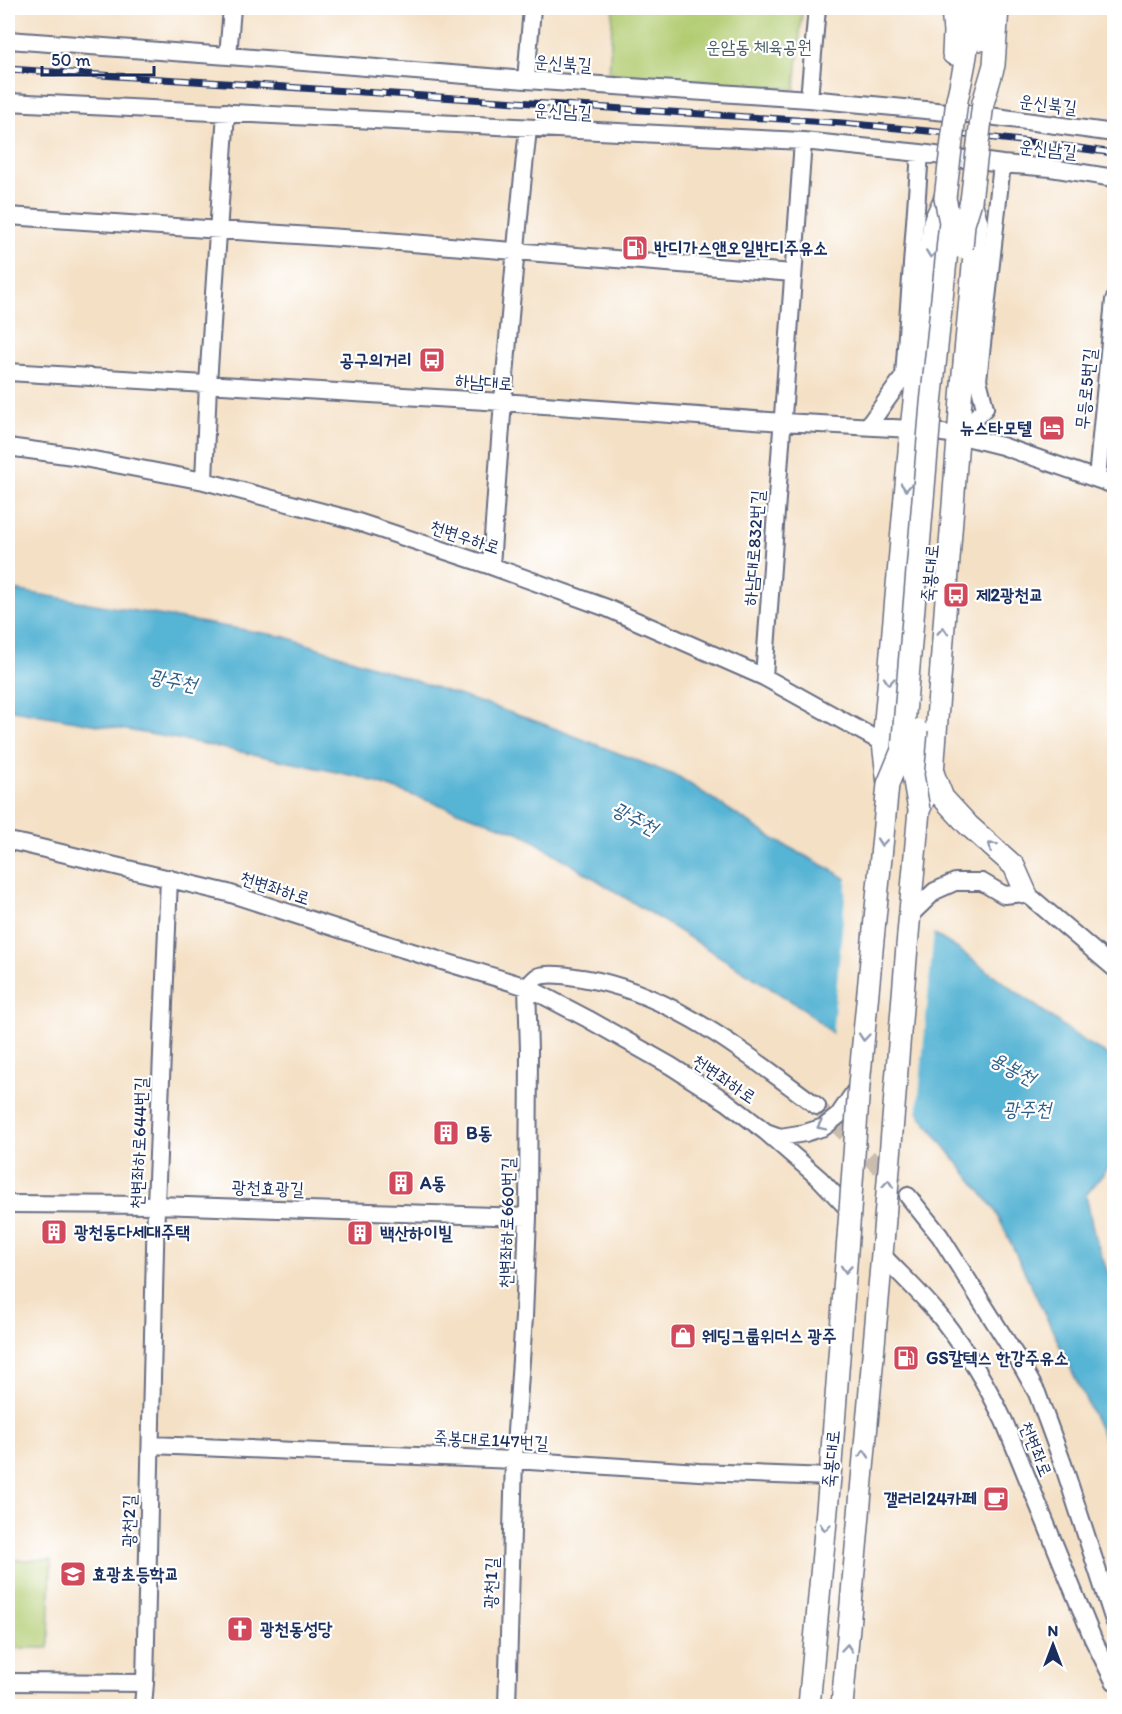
<svg xmlns="http://www.w3.org/2000/svg" width="1122" height="1714" font-family="Itim,'Poor Story',sans-serif">
	<style>
		.green { fill: #b2cc72; stroke: #667e68; stroke-width: 1.5 }
		.water { fill: #56b4d4; stroke: #387299; stroke-width: 1.5 }
		.pier { fill: #f4e0c5 }
		.lines { fill: none; stroke-linecap: round; stroke-linejoin: round }
		.minor-tunnel { stroke: #c9bdb0; stroke-width: 16; stroke-dasharray: 16 8; stroke-linecap: butt }
		.minor-casing { stroke: #676d82; stroke-width: 20 }
		.major-casing { stroke: #676d82; stroke-width: 24 }
		.minor { stroke: #fff; stroke-width: 16 }
		.major { stroke: #fff; stroke-width: 21 }
		.rail-casing { stroke: #1b2f5e; stroke-width: 7 }
		.rail { stroke: #fff; stroke-width: 4.5; stroke-dasharray: 14; stroke-linecap: butt }
		.major-bridge-casing { stroke: #676d82; stroke-width: 24; stroke-linecap: butt }
		.major-bridge { stroke: #fff; stroke-width: 21 }
		.oneway { stroke: #8d97ae }
		.labels { text-anchor: middle; stroke-width: 4.5; stroke-linejoin: round; paint-order: stroke }
		.park-label { font-size: 18px; fill: #485e64; stroke: #fff }
		.street-label { font-size: 18px; fill: #1b2f5e; stroke: #fff }
		.poi-label { font-size: 18px; font-weight: bold; fill: #1b2f5e; stroke: #fff; text-anchor: start }
		.water-label { font-size: 20px; font-style: italic; fill: #305e87; stroke: #fff }
	</style>
	<rect width="100%" height="100%" fill="#fff"/>
	<filter id="ink" filterUnits="userSpaceOnUse"><feTurbulence type="fractalNoise" baseFrequency=".0167" numOctaves="2"/><feDisplacementMap in="SourceGraphic" scale="12" xChannelSelector="R" yChannelSelector="G"/><feConvolveMatrix kernelMatrix="1 2 1 2 8 2 1 2 1" color-interpolation-filters="sRGB"/></filter>
	<filter id="wash" filterUnits="userSpaceOnUse"><feTurbulence type="fractalNoise" baseFrequency=".008" numOctaves="4" result="noise"/><feDisplacementMap in="SourceGraphic" scale="24" xChannelSelector="R" yChannelSelector="G"/><feGaussianBlur stdDeviation="1.35" result="paint"/><feColorMatrix in="noise" values="0 0 0 0 0 0 0 0 0 0 0 0 0 0 0 0 0 1.4 0 .05"/><feComposite in="paint" operator="in"/></filter>
	<g filter="url(#wash)">
		<rect width="100%" height="100%" fill="#f4e0c5"/>
		<path class="green" d="M 613,8 L 800,8 L 802,11 L 795,89 L 609,73 Z
			M 8,1560 L 51,1560 L 49,1648 L 8,1648 Z"/>
		<path class="water" d="M 8,589 L 286,637 L 541,723 L 679,777 L 777,841 L 832,870 L 958,949 L 1081,1039 L 1114,1059 L 1114,1161 L 1086,1195 L 1094,1234 L 1114,1290 L 1114,1459 L 995,1210 L 905,1096 L 804,1009 L 523,834 L 360,777 L 189,741 L 8,709 Z"/>
		<path class="pier" d="M 847,876 L 934,930 L 917,1117 L 902,1098 L 832,1037 Z"/>
	</g>
	<g filter="url(#ink)">
		<g class="lines">
			<path class="minor-tunnel" d="M 817,1106 L 908,1196"/>
			<defs>
				<path id="minor" d="M 8,40 L 228,56 L 526,80 L 809,99 L 989,116 L 1114,133
					M 228,56 L 232,8
					M 526,80 L 532,8
					M 809,99 L 817,8
					M 8,102 L 803,141 L 920,153 L 1002,164 L 1051,168 L 1114,178
					M 8,216 L 373,240 L 793,273
					M 8,372 L 502,402 L 783,422 L 911,429 L 958,435 L 1002,446 L 1114,485
					M 868,426 L 904,376 L 920,153
					M 958,435 L 985,408 L 978,380 L 1002,164
					M 8,447 L 73,456 L 204,481 L 349,519 L 491,566 L 607,608 L 764,677 L 883,743
					M 1097,479 L 1114,300
					M 204,481 L 208,384 L 226,112
					M 491,566 C 501,420 512,274 528,129
					M 764,677 L 803,141
					M 8,841 L 24,844 L 228,893 L 370,939 L 527,987 L 588,1019 L 671,1066 L 727,1102 L 766,1132 L 820,1179 L 850,1211
					M 910,915 L 935,891 L 955,882 L 982,882 L 1004,895 L 1026,893 L 1114,968
					M 766,1132 L 780,1137 L 805,1133 L 824,1127 L 838,1116 L 859,1085
					M 908,1196 L 940,1236 L 1019,1361 L 1037,1393 L 1063,1464 L 1114,1621
					M 8,1204 L 156,1205 L 528,1217
					M 882,1255 C 902,1276 924,1296 942,1319 C 967,1351 987,1385 1004,1421 L 1093,1639 L 1114,1681
					M 151,1445 L 514,1460 L 699,1472 L 830,1477
					M 8,1682 L 145,1683
					M 143,1706 L 145,1683 L 156,1205 L 169,878
					M 507,1706 L 514,1460 L 524,1317 L 528,1217 L 529,1050 L 527,987 C 530,984 534,979 537,977 C 547,972 571,976 582,978 C 672,992 747,1055 817,1106"/>
				<path id="major" d="M 952,8 L 954,32 L 953,54
					M 982,40 L 984,16 L 982,8
					M 957,100 C 964,69 971,39 968,8
					M 983,103 L 994,65 L 998,8
					M 933,773 L 943,798 L 968,825 L 1014,866 L 1026,893
					M 888,784 L 883,743 L 911,429 L 934,222 L 945,198
					M 907,946 L 919,810 L 926,795 L 933,773 L 962,385 L 977,223 L 971,201
					M 809,1706 L 830,1477 L 850,1211
					M 842,1706 L 883,1243"/>
			</defs>
			<use href="#minor" class="minor-casing"/>
			<use href="#major" class="major-casing"/>
			<use href="#minor" class="minor"/>
			<use href="#major" class="major"/>
			<defs>
				<path id="rail" d="M 8,69 L 842,123 C 933,131 1024,140 1114,153"/>
			</defs>
			<use href="#rail" class="rail-casing"/>
			<use href="#rail" class="rail"/>
			<defs>
				<path id="major-bridge" d="M 962,248 L 964,224 L 971,201 L 983,103
					M 917,730 L 913,775 L 919,810
					M 850,1211 L 859,1085 L 888,784 L 902,750 L 931,404 L 950,222 L 945,198 L 957,100
					M 883,1243 L 907,946"/>
			</defs>
			<use href="#major-bridge" class="major-bridge-casing"/>
			<use href="#major-bridge" class="major-bridge"/>
		</g>
		<defs><path id="oneway-chevron" d="M-2-3.5L2.5 0L-2 3.5" fill="none" stroke-width="1.6" stroke-linecap="round" stroke-linejoin="round" transform="scale(1.5)"/></defs>
		<g class="oneway">
			<use href="#oneway-chevron" transform="translate(931 254) rotate(96)"/>
			<use href="#oneway-chevron" transform="translate(906 487) rotate(95)"/>
			<use href="#oneway-chevron" transform="translate(943 631) rotate(-86)"/>
			<use href="#oneway-chevron" transform="translate(889 681) rotate(95)"/>
			<use href="#oneway-chevron" transform="translate(882 842) rotate(95)"/>
			<use href="#oneway-chevron" transform="translate(992 846) rotate(-138)"/>
			<use href="#oneway-chevron" transform="translate(864 1037) rotate(95)"/>
			<use href="#oneway-chevron" transform="translate(821 1126) rotate(154)"/>
			<use href="#oneway-chevron" transform="translate(888 1184) rotate(-85)"/>
			<use href="#oneway-chevron" transform="translate(846 1269) rotate(94)"/>
			<use href="#oneway-chevron" transform="translate(864 1454) rotate(-85)"/>
			<use href="#oneway-chevron" transform="translate(825 1527) rotate(95)"/>
			<use href="#oneway-chevron" transform="translate(847 1648) rotate(-85)"/>
		</g>
	</g>
	<defs>
		<symbol id="fuel-square" viewBox="-11 -11 22 22"><rect x="-9" y="-9" width="18" height="18" rx="4" fill="#d1495b" stroke="#fff"/><path d="M-5.5-6h7V0h2V4h1.3V-2.5L3-4.5l.8-.8L6-3V5H2.5V1h-1V6h-7ZM-4.2-4.7v3.2H.2V-4.7Z" fill="#fff"/></symbol>
		<symbol id="bus-square" viewBox="-11 -11 22 22"><rect x="-9" y="-9" width="18" height="18" rx="4" fill="#d1495b" stroke="#fff"/><path d="M-5-6H5V4H4V6H2V4H-2V6H-4V4H-5ZM-3.5-4V0h7V-4ZM-3.5 1.2v1.5H-2V1.2ZM2 1.2v1.5H3.5V1.2Z" fill="#fff"/></symbol>
		<symbol id="hotel-square" viewBox="-11 -11 22 22"><rect x="-9" y="-9" width="18" height="18" rx="4" fill="#d1495b" stroke="#fff"/><path d="M-6-4.5h1.5V1H6V5H4.5V3h-9V5H-6ZM-4 0a1.8 1.8 0 1 1 3.6 0ZM.5 0V-2.5h3Q6-2.5 6 0Z" fill="#fff"/></symbol>
		<symbol id="building-square" viewBox="-11 -11 22 22"><rect x="-9" y="-9" width="18" height="18" rx="4" fill="#d1495b" stroke="#fff"/><path d="M-4-6H4V6H1V3H-1V6H-4ZM-2.5-4.3h1.7v1.8h-1.7ZM.8-4.3h1.7v1.8H.8ZM-2.5-1h1.7V.8h-1.7ZM.8-1h1.7V.8H.8Z" fill="#fff"/></symbol>
		<symbol id="shop-square" viewBox="-11 -11 22 22"><rect x="-9" y="-9" width="18" height="18" rx="4" fill="#d1495b" stroke="#fff"/><path d="M-5-2.5h2.3a2.7 3.5 0 0 1 5.4 0H5L5.5 6h-11ZM-1.5-2.5h3a1.5 2.3 0 0 0-3 0Z" fill="#fff"/></symbol>
		<symbol id="cafe-square" viewBox="-11 -11 22 22"><rect x="-9" y="-9" width="18" height="18" rx="4" fill="#d1495b" stroke="#fff"/><path d="M-5.5-4.5H6V0H3Q3 3.5 0 3.5H-2.5Q-5.5 3.5-5.5 0ZM3-3.2v2h1.7v-2ZM-6 4.5H4V6H-6Z" fill="#fff"/></symbol>
		<symbol id="school-square" viewBox="-11 -11 22 22"><rect x="-9" y="-9" width="18" height="18" rx="4" fill="#d1495b" stroke="#fff"/><path d="M0-5L7-2L0 1L-7-2ZM-4 1L0 2.5L4 1V4Q0 6-4 4Z" fill="#fff"/></symbol>
		<symbol id="church-square" viewBox="-11 -11 22 22"><rect x="-9" y="-9" width="18" height="18" rx="4" fill="#d1495b" stroke="#fff"/><path d="M-1.2-6h2.4v3.5h3.3v2.4h-3.3V6h-2.4V-.1h-3.3v-2.4h3.3Z" fill="#fff"/></symbol>
	</defs>
	<g fill-rule="evenodd">
		<use href="#fuel-square" x="620" y="233" width="30" height="30"/>
		<use href="#bus-square" x="417" y="345" width="30" height="30"/>
		<use href="#hotel-square" x="1037" y="413" width="30" height="30"/>
		<use href="#bus-square" x="941" y="580" width="30" height="30"/>
		<use href="#building-square" x="431" y="1118" width="30" height="30"/>
		<use href="#building-square" x="386" y="1168" width="30" height="30"/>
		<use href="#building-square" x="39" y="1217" width="30" height="30"/>
		<use href="#building-square" x="345" y="1218" width="30" height="30"/>
		<use href="#shop-square" x="668" y="1321" width="30" height="30"/>
		<use href="#fuel-square" x="891" y="1343" width="30" height="30"/>
		<use href="#cafe-square" x="981" y="1484" width="30" height="30"/>
		<use href="#school-square" x="58" y="1559" width="30" height="30"/>
		<use href="#church-square" x="225" y="1614" width="30" height="30"/>
	</g>
	<g class="labels">
		<g class="park-label">
			<text x="759" y="53">운암동 체육공원</text>
		</g>
		<g class="street-label">
			<text transform="translate(563 63) rotate(4)" y="6">운신북길</text>
			<text transform="translate(1048 104) rotate(7)" y="6">운신북길</text>
			<text transform="translate(563 111) rotate(3)" y="6">운신남길</text>
			<text transform="translate(1048 149) rotate(6)" y="6">운신남길</text>
			<text transform="translate(484 382) rotate(4)" y="6">하남대로</text>
			<text transform="translate(1086 389) rotate(-84)" y="6">무등로5번길</text>
			<text transform="translate(465 537) rotate(18)" y="6">천변우하로</text>
			<text transform="translate(754 548) rotate(-86)" y="6">하남대로832번길</text>
			<text transform="translate(930 573) rotate(-85)" y="6">죽봉대로</text>
			<text transform="translate(275 888) rotate(18)" y="6">천변좌하로</text>
			<text transform="translate(724 1079) rotate(34)" y="6">천변좌하로</text>
			<text transform="translate(139 1143) rotate(-88)" y="6">천변좌하로644번길</text>
			<text transform="translate(268 1188) rotate(2)" y="6">광천효광길</text>
			<text transform="translate(507 1223) rotate(-89)" y="6">천변좌하로660번길</text>
			<text transform="translate(491 1440) rotate(3)" y="6">죽봉대로147번길</text>
			<text transform="translate(1036 1449) rotate(68)" y="6">천변좌로</text>
			<text transform="translate(831 1459) rotate(-85)" y="6">죽봉대로</text>
			<text transform="translate(129 1521) rotate(-89)" y="6">광천2길</text>
			<text transform="translate(491 1583) rotate(-88)" y="6">광천1길</text>
		</g>
		<g class="poi-label">
			<text x="654" y="254">반디가스앤오일반디주유소</text>
			<text x="412" y="366" text-anchor="end">공구의거리</text>
			<text x="1032" y="434" text-anchor="end">뉴스타모텔</text>
			<text x="976" y="601">제2광천교</text>
			<text x="466" y="1139">B동</text>
			<text x="420" y="1189">A동</text>
			<text x="74" y="1238">광천동다세대주택</text>
			<text x="380" y="1239">백산하이빌</text>
			<text x="702" y="1342">웨딩그룹위더스 광주</text>
			<text x="926" y="1364">GS칼텍스 한강주유소</text>
			<text x="976" y="1505" text-anchor="end">갤러리24카페</text>
			<text x="92" y="1580">효광초등학교</text>
			<text x="260" y="1635">광천동성당</text>
		</g>
		<g class="water-label">
			<text transform="translate(173 680) rotate(11)" y="7">광주천</text>
			<text transform="translate(635 818) rotate(28)" y="7">광주천</text>
			<text transform="translate(1013 1068) rotate(28)" y="7">용봉천</text>
			<text x="1027" y="1116">광주천</text>
		</g>
	</g>
	<rect width="1122" height="1714" fill="none" stroke="#fff" stroke-width="30"/>
	<g transform="translate(1053 1645)" stroke="#ffffff" stroke-width="4.5" paint-order="stroke">
	<path d="M0-4.5L10 22L0 15L-10 22Z" fill="#1b2f5e"/>
	<text y="-9" font-size="16" font-weight="bold" text-anchor="middle" fill="#1b2f5e">N</text>
	</g>
	<path d="M42 66v9h112v-9" fill="none" stroke="#1b2f5e" stroke-width="3"/>
	<text x="51" y="66" font-size="18" fill="#1b2f5e" stroke="#ffffff" stroke-width="4.5" paint-order="stroke">50 m</text>
</svg>
